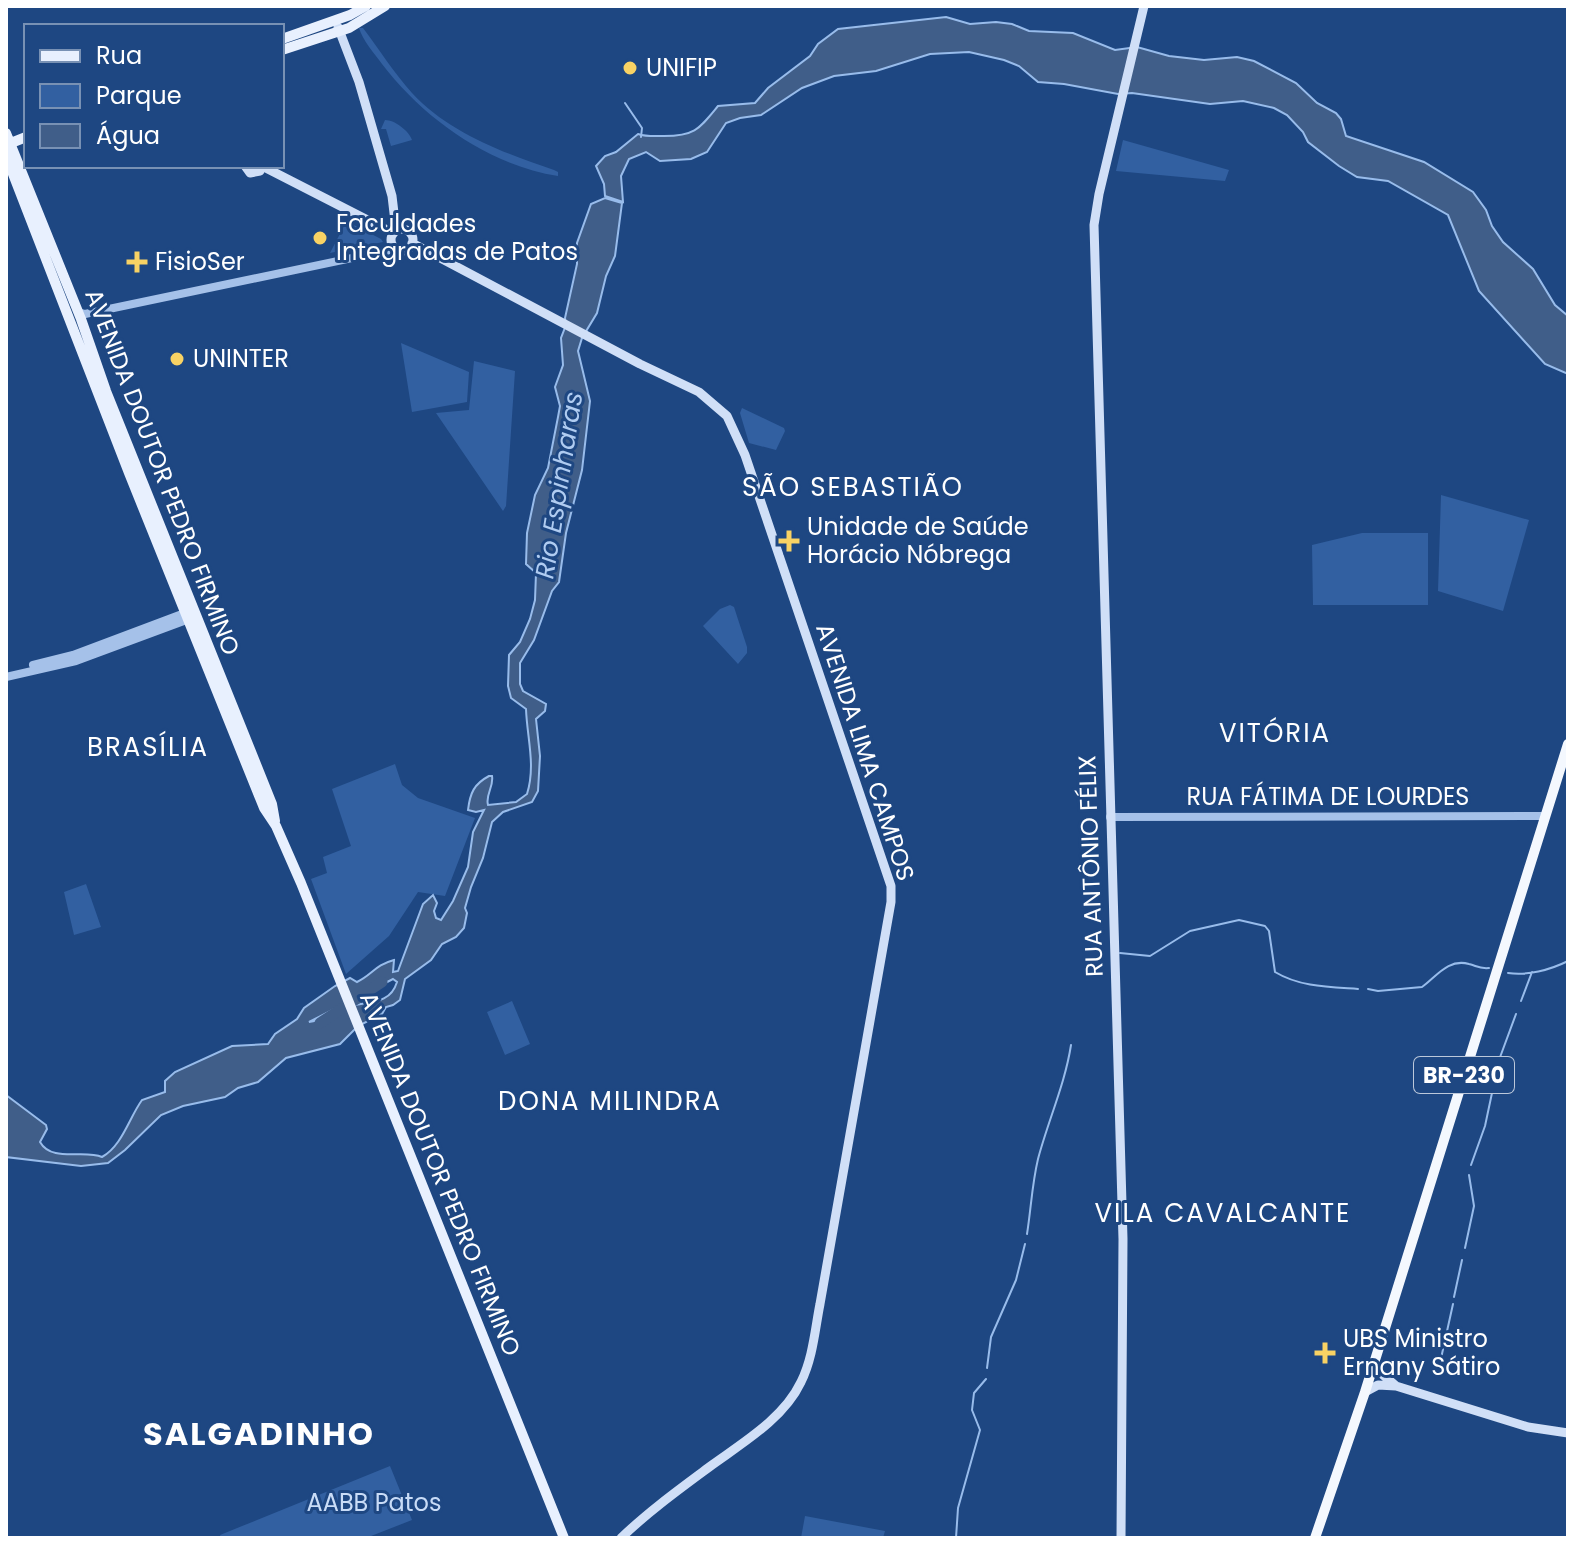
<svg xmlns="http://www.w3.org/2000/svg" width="1574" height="1544" font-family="Poppins,sans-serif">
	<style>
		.green { fill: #3260a1 }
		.water { fill: #405e89; stroke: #98bceb; stroke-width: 2; fill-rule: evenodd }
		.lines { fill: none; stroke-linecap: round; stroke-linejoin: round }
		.stream { stroke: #98bceb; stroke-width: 2 }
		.river { stroke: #405e89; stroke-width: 11 }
		.tertiary { stroke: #a5c1e9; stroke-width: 8 }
		.secondary { stroke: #d0dff7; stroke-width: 9 }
		.primary { stroke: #e8f0fe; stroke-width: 10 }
		.trunk { stroke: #f4f8fe; stroke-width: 10 }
		.poi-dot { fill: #f8d264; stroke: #1e4782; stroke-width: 3 }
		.labels { text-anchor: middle; stroke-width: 6; stroke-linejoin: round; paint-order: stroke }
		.shield { fill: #1e4782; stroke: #bcc8da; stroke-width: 2 }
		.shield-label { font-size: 22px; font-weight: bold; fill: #fff }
		.poi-label { font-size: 24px; fill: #fff; stroke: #1e4782; text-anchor: start }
		.street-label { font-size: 24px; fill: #fff; stroke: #1e4782 }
		.park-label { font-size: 24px; fill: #c9dcf7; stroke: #1e4782 }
		.water-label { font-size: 26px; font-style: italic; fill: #b0ccf1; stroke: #1e4782 }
		.neighbourhood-label { font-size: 26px; letter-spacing: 2px; fill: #fff; stroke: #1e4782 }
		.district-label { font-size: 32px; font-weight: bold; letter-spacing: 2px; fill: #fff; stroke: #1e4782 }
	</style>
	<rect width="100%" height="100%" fill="#1e4782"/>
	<path class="green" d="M 359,28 L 363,28 C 379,49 394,73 412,93 C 449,133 504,153 554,170 L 558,172 L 558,176 C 489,165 424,119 382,64 C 374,53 363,41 359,28 Z
		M 385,120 C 395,120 409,131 412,140 L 391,146 L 386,129 L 381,129 Z
		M 1123,140 L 1229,170 L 1225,181 L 1116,171 Z
		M 348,222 L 381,239 L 383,242 L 330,253 L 344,226 L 346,227 Z
		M 401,343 L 469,372 L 467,402 L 412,412 Z
		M 474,361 L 515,371 L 506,506 L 503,511 L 436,413 L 469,410 Z
		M 742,408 L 784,428 L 785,431 L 776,450 L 749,443 L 740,413 Z
		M 1441,495 L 1529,520 L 1503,611 L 1438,591 Z
		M 1362,533 L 1428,533 L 1428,605 L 1313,605 L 1312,545 Z
		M 730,605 L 734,607 L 747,647 L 747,653 L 738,664 L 703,626 L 720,609 Z
		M 395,764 L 402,785 L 418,798 L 475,818 L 445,896 L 418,892 L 389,936 L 346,974 L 311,879 L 327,873 L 323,857 L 351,846 L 332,789 Z
		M 86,884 L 101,927 L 74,935 L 64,892 Z
		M 512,1001 L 530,1044 L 505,1055 L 487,1012 Z
		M 390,1466 L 412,1520 L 366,1538 L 221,1538 L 220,1535 Z
		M 805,1516 L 885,1531 L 883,1538 L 801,1538 Z"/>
	<path class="water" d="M 946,17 L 970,24 L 996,22 L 1012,24 L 1029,31 L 1073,33 L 1115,50 L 1137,47 L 1169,56 L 1204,60 L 1237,57 L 1254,61 L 1296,83 L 1317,103 L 1336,113 L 1341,119 L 1346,136 L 1424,162 L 1473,192 L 1486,210 L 1492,226 L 1503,242 L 1533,269 L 1555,305 L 1568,316 L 1568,374 L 1545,364 L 1479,291 L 1448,215 L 1388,181 L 1357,177 L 1339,166 L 1308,142 L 1303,132 L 1287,115 L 1274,108 L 1243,101 L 1210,104 L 1132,93 L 1118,94 L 1064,84 L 1038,82 L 1019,66 L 1004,60 L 969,52 L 930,54 L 876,71 L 834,76 L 802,88 L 761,115 L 740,118 L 726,123 L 707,152 L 691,159 L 660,161 L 646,152 L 629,159 L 621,176 L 623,202 L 605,196 L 604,184 L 596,166 L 605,156 L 616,152 L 638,134 C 647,137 655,136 664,136 C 695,136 699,129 718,106 L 755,103 L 768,88 L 810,56 L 818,44 L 838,29 Z
		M 605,198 L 622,203 L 615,256 L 606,276 L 597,313 L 582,338 L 578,351 L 590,401 L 582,470 L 566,533 L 559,582 L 552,591 L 534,640 L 520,663 L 520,684 L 523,691 L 546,704 L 545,711 L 536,719 L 540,756 L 538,791 L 532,802 L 503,812 L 492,822 L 483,858 L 471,887 L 465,908 L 467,913 L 464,928 L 456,937 L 442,944 L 431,960 L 405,979 L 400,1000 L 393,1005 L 386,1007 L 382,1014 L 358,1026 L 340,1044 L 286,1058 L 258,1082 L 238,1088 L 225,1097 L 183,1106 L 161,1115 L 125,1150 L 108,1163 L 81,1166 L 6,1157 L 6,1095 L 46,1125 L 47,1129 L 40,1142 C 52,1163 84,1149 102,1157 C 122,1146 129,1118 142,1100 L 165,1092 L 165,1081 L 175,1072 L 232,1046 L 268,1044 L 275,1034 L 297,1019 L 304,1008 L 335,986 L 350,978 L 357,982 C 372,975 375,965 394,960 L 393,972 L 398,971 L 423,904 L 433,895 L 437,903 L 434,911 L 436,918 L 441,920 L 453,901 L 468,867 L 473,832 L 484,810 L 476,812 L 468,810 C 470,793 474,784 489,776 L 492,776 C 494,787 485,795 488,805 L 516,802 L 527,794 C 536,765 527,738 526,709 L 511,698 L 508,686 L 509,655 L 520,642 L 530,619 L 535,600 L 536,573 L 526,564 L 527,533 L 535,495 L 548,468 L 558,417 L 560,406 L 555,387 L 563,365 L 561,338 L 566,325 L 565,318 L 577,264 L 577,243 L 591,204 ZM 393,979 L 397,982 C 390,1005 369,1001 350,1006 C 335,1010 324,1021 309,1022 Z"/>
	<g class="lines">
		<path class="stream" d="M 625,103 L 642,128 L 641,137
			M 1120,953 L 1150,956 L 1190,931 L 1239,920 L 1265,926 L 1269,931 L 1275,972 C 1300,987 1329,987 1358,989
			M 1508,973 C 1527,976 1550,970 1568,961
			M 1368,989 L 1378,991 L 1422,987 C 1436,977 1448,958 1469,964 C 1477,966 1479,969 1489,968
			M 1521,1001 L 1532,972
			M 1471,1165 L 1485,1126 L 1499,1060 L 1516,1014
			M 1027,1234 C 1031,1209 1032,1184 1038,1159 C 1048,1121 1065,1084 1071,1045
			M 1465,1248 L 1474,1206 L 1469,1175
			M 1454,1297 L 1462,1260
			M 987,1368 L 991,1337 L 1016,1280 L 1025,1244
			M 1438,1372 L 1453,1304
			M 956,1538 L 958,1508 L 980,1430 L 972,1410 L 974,1393 L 986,1379"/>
		<path class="river" d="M 320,1023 L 382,982"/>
		<path class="tertiary" d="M 78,312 L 85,314 L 395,249
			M 33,665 L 73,655 L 190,611
			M 6,677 L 76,661 L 192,618
			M 1110,817 L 1545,816"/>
		<path class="secondary" d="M 338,27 L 359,82 L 392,196 L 396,230
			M 245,166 L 250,173 L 260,171
			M 262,166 L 393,233
			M391 240a11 11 0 1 1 22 0a11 11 0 1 1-22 0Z
			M 412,243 L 640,364 L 699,392 L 727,416 L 745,455 L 891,886 L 891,902 L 820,1304 C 815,1329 813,1358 801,1382 C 784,1418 744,1442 712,1465 C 681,1488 649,1511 621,1538
			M 1374,1362 L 1382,1374 L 1396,1386
			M 1365,1392 L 1378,1385 L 1396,1386 L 1528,1427 L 1568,1433
			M 1121,1538 L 1123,1239 L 1094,225 L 1099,194 L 1144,6"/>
		<path class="primary" d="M 282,39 L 350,15 L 366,6
			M 282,50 L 349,28 L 385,6
			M 6,133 L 81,319 L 106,391 L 272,804 L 275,821
			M 6,145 L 26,137
			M 6,156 L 129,473 L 264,808 L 276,826 L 301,883 L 564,1538"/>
		<path class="trunk" d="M 1315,1538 L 1365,1392 L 1568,744"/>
	</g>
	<g class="poi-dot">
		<circle cx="630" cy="68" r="8"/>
		<circle cx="320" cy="238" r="8"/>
		<path d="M133 250h8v8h8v8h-8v8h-8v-8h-8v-8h8z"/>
		<circle cx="177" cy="359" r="8"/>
		<path d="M785 529h8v8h8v8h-8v8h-8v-8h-8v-8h8z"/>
		<path d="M1321 1341h8v8h8v8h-8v8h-8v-8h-8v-8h8z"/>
	</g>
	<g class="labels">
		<rect class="shield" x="1414" y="1057" width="100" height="36" rx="6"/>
		<g class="shield-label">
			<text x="1464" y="1083">BR-230</text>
		</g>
		<g class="poi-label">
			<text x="646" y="76">UNIFIP</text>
			<text x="336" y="232">Faculdades<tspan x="336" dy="28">Integradas de Patos</tspan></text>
			<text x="155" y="270">FisioSer</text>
			<text x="193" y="367">UNINTER</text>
			<text x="807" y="535">Unidade de Saúde<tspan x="807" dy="28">Horácio Nóbrega</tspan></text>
			<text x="1343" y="1347">UBS Ministro<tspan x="1343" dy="28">Ernany Sátiro</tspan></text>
		</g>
		<g class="street-label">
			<text transform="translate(162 472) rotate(69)" y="8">AVENIDA DOUTOR PEDRO FIRMINO</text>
			<text transform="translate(865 752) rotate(72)" y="8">AVENIDA LIMA CAMPOS</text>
			<text x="1328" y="805">RUA FÁTIMA DE LOURDES</text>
			<text transform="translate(1091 866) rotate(-92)" y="8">RUA ANTÔNIO FÉLIX</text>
			<text transform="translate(440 1174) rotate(68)" y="8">AVENIDA DOUTOR PEDRO FIRMINO</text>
		</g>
		<g class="park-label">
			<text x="374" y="1511">AABB Patos</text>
		</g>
		<g class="water-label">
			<text transform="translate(559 485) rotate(-81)" y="9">Rio Espinharas</text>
		</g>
		<g class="neighbourhood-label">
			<text x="853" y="496">SÃO SEBASTIÃO</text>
			<text x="1275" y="742">VITÓRIA</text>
			<text x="148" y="756">BRASÍLIA</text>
			<text x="610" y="1110">DONA MILINDRA</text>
			<text x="1223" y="1222">VILA CAVALCANTE</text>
		</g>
		<g class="district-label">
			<text x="259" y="1445">SALGADINHO</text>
		</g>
	</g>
	<rect width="1574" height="1544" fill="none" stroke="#ffffff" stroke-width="16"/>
	<rect x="24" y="24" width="260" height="144" fill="#1e4782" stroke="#7891b4" stroke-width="2"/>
	<rect x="40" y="50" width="40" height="12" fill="#e8f0fe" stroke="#7891b4" stroke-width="2"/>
	<text x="96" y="64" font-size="24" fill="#ffffff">Rua</text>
	<rect x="40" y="84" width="40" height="24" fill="#3260a1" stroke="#7891b4" stroke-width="2"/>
	<text x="96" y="104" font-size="24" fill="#ffffff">Parque</text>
	<rect x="40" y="124" width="40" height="24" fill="#405e89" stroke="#7891b4" stroke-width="2"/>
	<text x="96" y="144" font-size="24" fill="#ffffff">Água</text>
</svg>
